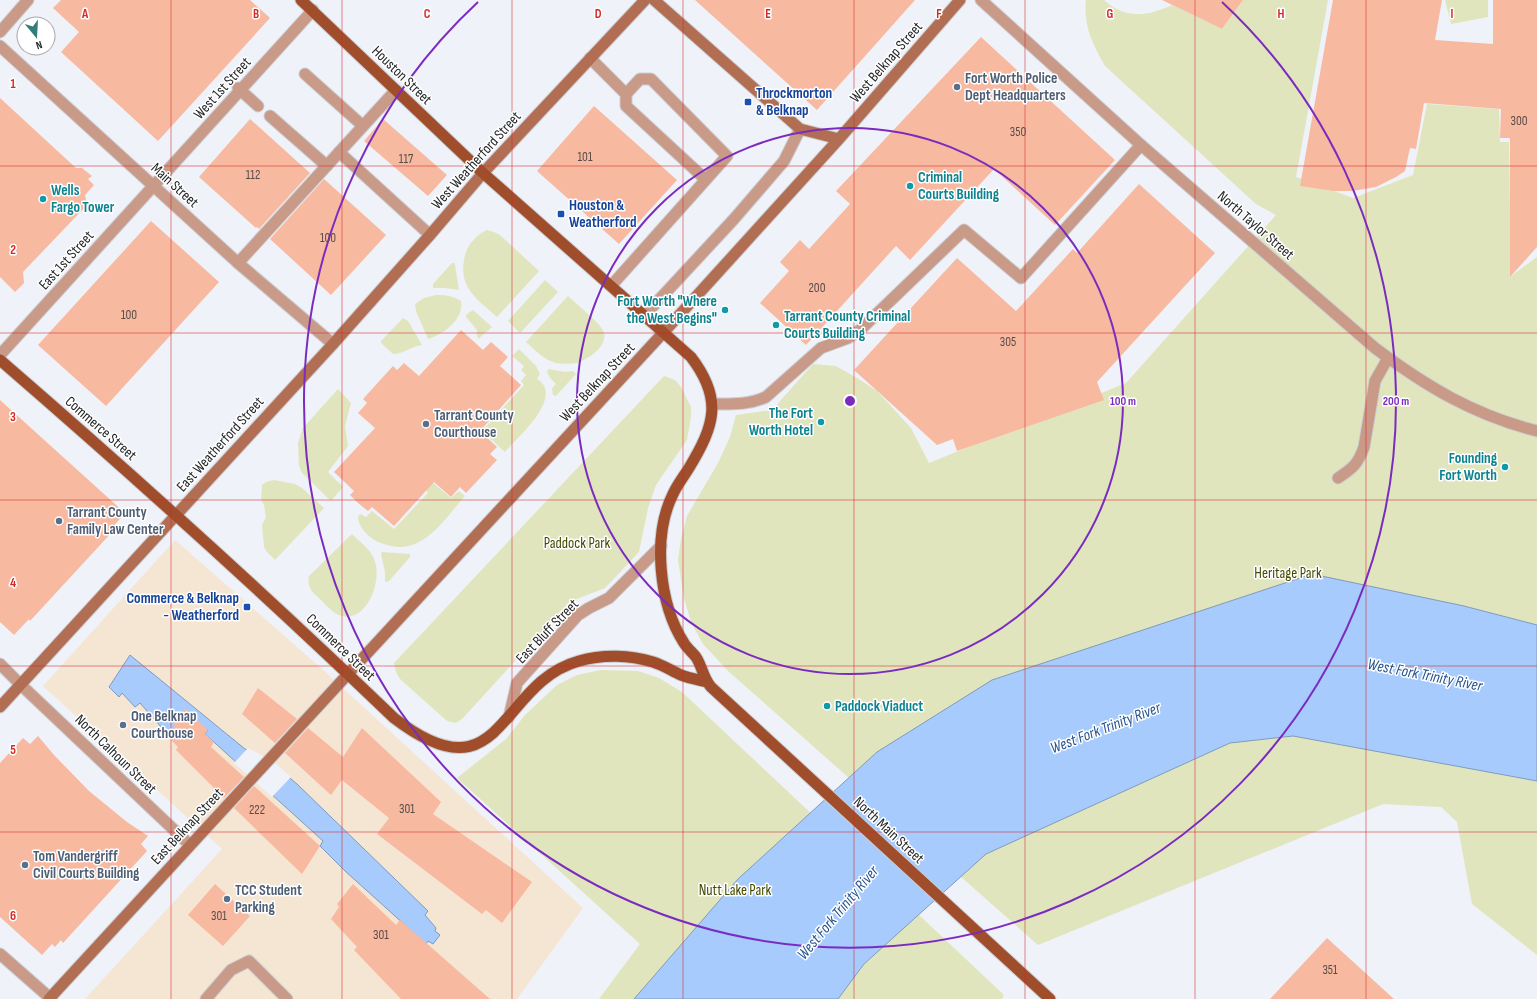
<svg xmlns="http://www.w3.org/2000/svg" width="1537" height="999" font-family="'Sofia Sans Condensed',sans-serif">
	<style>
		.education { fill: #f5e5d3 }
		.green { fill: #e0e5be }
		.water { fill: #a7cbfd; stroke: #809abd }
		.pier { fill: #eff2f8 }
		.building { fill: #f8b9a1 }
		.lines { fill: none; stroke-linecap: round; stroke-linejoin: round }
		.service-casing { stroke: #cbcdd3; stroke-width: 13 }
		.minor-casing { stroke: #cbcdd3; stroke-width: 13 }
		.tertiary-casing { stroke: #cbcdd3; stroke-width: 13 }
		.secondary-casing { stroke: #cbcdd3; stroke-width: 13 }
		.primary-casing { stroke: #cbcdd3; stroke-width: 13 }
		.service { stroke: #c99a87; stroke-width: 11 }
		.minor { stroke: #c99a87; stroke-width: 11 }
		.tertiary { stroke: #c99a87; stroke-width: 11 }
		.secondary { stroke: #b26e52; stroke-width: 11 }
		.primary { stroke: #9f4d2a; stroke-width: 11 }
		.grid { fill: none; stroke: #d62828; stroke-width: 1; stroke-opacity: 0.55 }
		.ring { fill: none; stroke: #7b2cbf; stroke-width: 2 }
		.service-dot { fill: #5c6f8a; stroke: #fff; stroke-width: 1.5 }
		.transit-dot { fill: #1a4fb4; stroke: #fff; stroke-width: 1.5 }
		.culture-dot { fill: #0f9aa8; stroke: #fff; stroke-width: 1.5 }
		.labels { text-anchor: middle; stroke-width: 3; stroke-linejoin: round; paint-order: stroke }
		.number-label { font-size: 13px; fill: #5a4b46 }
		.street-label { font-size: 15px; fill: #252628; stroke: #fff }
		.service-label { font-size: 15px; font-weight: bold; fill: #4e5e75; stroke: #fff; text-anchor: start }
		.transit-label { font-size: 15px; font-weight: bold; fill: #164399; stroke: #fff; text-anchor: start }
		.culture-label { font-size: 15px; font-weight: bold; fill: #0d838f; stroke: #fff; text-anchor: start }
		.park-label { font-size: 15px; fill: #464b00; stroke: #fff }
		.water-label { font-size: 16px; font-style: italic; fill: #27538f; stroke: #fff }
		.grid-label { font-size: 13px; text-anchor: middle; font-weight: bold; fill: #d62828; stroke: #fff; stroke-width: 3; stroke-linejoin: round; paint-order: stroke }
		.centre { fill: #7b2cbf; stroke: #fff; stroke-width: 2 }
		.ring-label { font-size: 12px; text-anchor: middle; font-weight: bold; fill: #7b2cbf; stroke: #fff; stroke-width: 3; stroke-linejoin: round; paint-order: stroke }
	</style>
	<rect width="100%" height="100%" fill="#eff2f8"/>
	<path class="education" d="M 175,540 L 322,669 L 583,908 L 517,999 L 85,999 L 222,849 L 43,686 Z"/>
	<path class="green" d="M 1086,0 L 1104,0 C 1125,20 1149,16 1172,5 L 1222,29 L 1243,0 L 1328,0 L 1296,177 L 1353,198 L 1413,175 L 1427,104 L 1499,109 L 1500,142 L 1509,142 L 1511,276 L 1537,257 L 1537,955 L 1472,904 L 1457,822 L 1441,807 L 1383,804 L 1038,945 L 728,671 L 703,644 L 691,622 L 684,598 L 678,560 L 681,539 L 687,516 L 718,463 L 730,437 L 736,415 L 772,410 L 813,364 L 836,366 L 857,378 L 877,391 L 911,428 L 929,463 L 1126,383 L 1276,215 L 1256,204 L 1105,66 C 1093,45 1083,25 1086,0 Z
		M 1445,0 L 1488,0 L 1488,17 L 1451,24 Z
		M 487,230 L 494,232 L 500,235 L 539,271 L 497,317 C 474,297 456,285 466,252 C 469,243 478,234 487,230 Z
		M 452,263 L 454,263 L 455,265 L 459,290 L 445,288 L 433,288 L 433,284 Z
		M 545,280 L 558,292 L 520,333 L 508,321 Z
		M 436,295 C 446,295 453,296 461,301 C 464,320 443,334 428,339 L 416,311 L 415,304 L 424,298 Z
		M 568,296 C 575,303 603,325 604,333 C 607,347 588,359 577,363 C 571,364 561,364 556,363 C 544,360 534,349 526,342 Z
		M 473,310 L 492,327 L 478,339 L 477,335 L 477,330 L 466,317 L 466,315 Z
		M 403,318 L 408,321 L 422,345 C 412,346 403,354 393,354 L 381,343 L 381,341 Z
		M 519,349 L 536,366 L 540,374 L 537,379 C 540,381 544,384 545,388 C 551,409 518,437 505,452 L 482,431 L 524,385 L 521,381 L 526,375 L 521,370 L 524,366 L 512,356 Z
		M 549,369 L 565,372 L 573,371 L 576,374 L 556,396 L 553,395 L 552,388 L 556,384 L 550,378 L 547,372 Z
		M 664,376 L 675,380 L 681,387 L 691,407 L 691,417 L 687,440 L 656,485 L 648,508 L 639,552 L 605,588 L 569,602 L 463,718 L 456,723 L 447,721 L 400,679 L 396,672 L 394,663 Z
		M 338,389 L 351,403 L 345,426 L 348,446 L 328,472 L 343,487 L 331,501 L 302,473 L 299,466 L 298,443 L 303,428 Z
		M 274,480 L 295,484 L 302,488 L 324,508 L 275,560 L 267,552 L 264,547 L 262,525 L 266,517 L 264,505 L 261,500 L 262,485 L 266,482 Z
		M 432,482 L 451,498 L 459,491 L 465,496 C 445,518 425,553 391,546 C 385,544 378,543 373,539 C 366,534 358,526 358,517 L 360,514 L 366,517 L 372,511 L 394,529 L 428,493 L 425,489 Z
		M 352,534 C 360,542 370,549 374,559 C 383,579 368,622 342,616 C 333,614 326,605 320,599 C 312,592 307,588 309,576 Z
		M 382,552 L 410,554 L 410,557 L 389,581 L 386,582 L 385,581 L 385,572 L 381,554 Z
		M 601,670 L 638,671 L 659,678 L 682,692 L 1004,995 L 1002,999 L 599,999 L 640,944 L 457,778 L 506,739 L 525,715 L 557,685 L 577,675 Z"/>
	<path class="water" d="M 1312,574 L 1464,606 L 1537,625 L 1537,781 L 1293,736 L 1230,743 L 986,854 L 864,964 L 838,999 L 634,999 L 738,879 L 877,752 L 992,680 Z
		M 130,655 L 245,749 L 272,763 L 297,784 L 428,911 L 425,915 L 436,928 L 435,931 L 440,935 L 433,944 L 428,941 L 426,944 L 345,871 L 320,846 L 323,841 L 205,734 L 208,730 L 176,727 L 169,736 L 140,703 L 135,707 L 122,693 L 119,697 L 109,687 Z"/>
	<path class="pier" d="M 248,748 L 273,761 L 291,777 L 272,797 L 234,763 Z"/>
	<path class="building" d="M 61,0 L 250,0 L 270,18 L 158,141 L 61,52 L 79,32 L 53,8 Z
		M 695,0 L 915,0 L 817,110 Z
		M 1162,0 L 1243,0 L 1222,29 Z
		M 1333,0 L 1442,0 L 1435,40 L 1493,44 L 1493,0 L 1537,0 L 1537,247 L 1510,277 L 1510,138 L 1500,138 L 1501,109 L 1424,103 L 1416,149 L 1410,148 L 1405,171 L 1396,177 L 1376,187 L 1352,191 L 1334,191 L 1300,186 Z
		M 981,37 L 1115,160 L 1055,225 L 994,169 L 910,260 L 896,246 L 806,345 L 760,303 L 789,271 L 780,262 L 800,240 L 809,249 L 850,204 L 836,191 Z
		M 0,98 L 76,168 L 82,168 L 92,176 L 88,179 L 94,185 L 85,195 L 87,205 L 23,272 L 24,283 L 15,292 L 0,277 Z
		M 594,106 L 677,180 L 619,244 L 537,171 Z
		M 250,119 L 310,173 L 259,229 L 257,227 L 256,228 L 199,177 Z
		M 383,119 L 447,175 L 428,196 L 364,141 Z
		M 324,179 L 386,235 L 331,295 L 270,239 Z
		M 1139,184 L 1215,253 L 1097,382 L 1104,400 L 957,451 L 953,439 L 937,445 L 854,370 L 957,258 L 1016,311 L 1073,249 L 1077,253 Z
		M 151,221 L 219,282 L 106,406 L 38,345 Z
		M 461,330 L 483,350 L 491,342 L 508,357 L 500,366 L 521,385 L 480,431 L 497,447 L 490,454 L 497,460 L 466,493 L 460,487 L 451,497 L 434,482 L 394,526 L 372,507 L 368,511 L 358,503 L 350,495 L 354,491 L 334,472 L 375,428 L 358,413 L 367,403 L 363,399 L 393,366 L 397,370 L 404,363 L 419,376 Z
		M 0,400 L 125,513 L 111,529 L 113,531 L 30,621 L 29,619 L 14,635 L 0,622 Z
		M 258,688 L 297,719 L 275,743 L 242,714 Z
		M 185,708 L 208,730 L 205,734 L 214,742 L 211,747 L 244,777 L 224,798 L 176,750 L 178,747 L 168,737 L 175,727 L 173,725 Z
		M 308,728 L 343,757 L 362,728 L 441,802 L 433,814 L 532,882 L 502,923 L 486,910 L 482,914 L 377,834 L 389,818 L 342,780 L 331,795 L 285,753 Z
		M 38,736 L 54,755 L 89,791 L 127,822 L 148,836 L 141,844 L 147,851 L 63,943 L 61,940 L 55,947 L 52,944 L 42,955 L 0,917 L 0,763 L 23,738 L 30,744 Z
		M 254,786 L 320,846 L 302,874 L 234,808 Z
		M 215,884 L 250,916 L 223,946 L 188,915 Z
		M 353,884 L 396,925 L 400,920 L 490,999 L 401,999 L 354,950 L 357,947 L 331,919 L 339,907 L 337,904 Z
		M 1327,938 L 1394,999 L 1270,999 Z"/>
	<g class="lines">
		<defs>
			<path id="service" d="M 590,58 L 626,94
				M 305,74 L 363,126
				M 238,88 L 258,106
				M 270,116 L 327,166
				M 339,152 L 430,235
				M 238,263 L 396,90
				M 611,286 L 727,156 L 651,79 L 640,79 L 626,94 L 626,106 L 705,179
				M 713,404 C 731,404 749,405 766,397 L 821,348 L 848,338 L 860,330 L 964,230 L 1021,278 L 1141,145
				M 1338,478 C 1353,468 1358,464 1364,447 L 1375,381 L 1388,358
				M 206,999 L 231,970 L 249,961 L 287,999"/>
			<path id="minor" d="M 981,0 L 1141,145 L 1375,348 C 1427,387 1474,415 1537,431
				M 0,32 L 28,0
				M 0,46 L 238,263 L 333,344
				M 644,316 L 734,219 L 784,161 L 800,129
				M 0,355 L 313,10
				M 20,684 L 190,845
				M 509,717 L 517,683 L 578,615 L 589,608 L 609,598 L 661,546
				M 0,954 L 50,998"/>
			<path id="tertiary" d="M 0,664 L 20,684"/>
			<path id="secondary" d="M 654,0 L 800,129 L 839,139
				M 0,707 L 333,344 L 430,235 L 483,173 L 645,0
				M 49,999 L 348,674 L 663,333 L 839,139 L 960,0"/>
			<path id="primary" d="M 301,0 L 483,173 L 691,357 C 723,399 715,425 689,468 C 684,476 677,485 673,494 C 652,536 659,604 684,643 C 687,648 692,652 696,657 C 702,666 703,678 711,687 L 1050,999
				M 0,360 C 134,476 266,595 394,718 C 503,802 498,683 579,661 C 603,654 630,655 653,662 C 663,665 672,671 681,675 C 689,678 699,680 707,682"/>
		</defs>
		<use href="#service" class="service-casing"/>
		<use href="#minor" class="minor-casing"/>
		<use href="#tertiary" class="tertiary-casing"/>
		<use href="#secondary" class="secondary-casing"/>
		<use href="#primary" class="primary-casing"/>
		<use href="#service" class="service"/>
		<use href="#minor" class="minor"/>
		<use href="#tertiary" class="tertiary"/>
		<use href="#secondary" class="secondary"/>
		<use href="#primary" class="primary"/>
	</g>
	<path class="grid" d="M 171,0 L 171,999M 342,0 L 342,999M 512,0 L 512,999M 683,0 L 683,999M 854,0 L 854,999M 1025,0 L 1025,999M 1195,0 L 1195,999M 1366,0 L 1366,999M 0,166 L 1537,166M 0,333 L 1537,333M 0,500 L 1537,500M 0,666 L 1537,666M 0,832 L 1537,832"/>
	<g class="ring">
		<circle cx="850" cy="401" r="273"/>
		<path d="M1222 2A546 546 0 1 1 478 2"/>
	</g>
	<g class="service-dot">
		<circle cx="957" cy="87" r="4"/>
		<circle cx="426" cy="424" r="4"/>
		<circle cx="59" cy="521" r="4"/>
		<circle cx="123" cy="725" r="4"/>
		<circle cx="25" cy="865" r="4"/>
		<circle cx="227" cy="899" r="4"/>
	</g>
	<g class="transit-dot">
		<rect x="744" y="98" width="8" height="8" rx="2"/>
		<rect x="557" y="210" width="8" height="8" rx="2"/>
		<rect x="243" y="603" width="8" height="8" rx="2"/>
	</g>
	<g class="culture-dot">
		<circle cx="910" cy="186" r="4"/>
		<circle cx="43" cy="199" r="4"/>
		<circle cx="725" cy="310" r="4"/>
		<circle cx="776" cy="325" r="4"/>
		<circle cx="821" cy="422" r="4"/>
		<circle cx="1505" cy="467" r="4"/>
		<circle cx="827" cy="706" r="4"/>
	</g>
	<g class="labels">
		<g class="number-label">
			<text x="1519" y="125">300</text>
			<text x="1018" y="136">350</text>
			<text x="585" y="161">101</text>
			<text x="406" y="163">117</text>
			<text x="253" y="179">112</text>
			<text x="328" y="242">100</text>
			<text x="817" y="292">200</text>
			<text x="129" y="319">100</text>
			<text x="1008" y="346">305</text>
			<text x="407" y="813">301</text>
			<text x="257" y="814">222</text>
			<text x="219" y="920">301</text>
			<text x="381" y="939">301</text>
			<text x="1330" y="974">351</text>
		</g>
		<g class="street-label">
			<text transform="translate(886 62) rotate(-49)" y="5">West Belknap Street</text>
			<text transform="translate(402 75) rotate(44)" y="5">Houston Street</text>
			<text transform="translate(222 88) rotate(-48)" y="5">West 1st Street</text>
			<text transform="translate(476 160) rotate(-48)" y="5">West Weatherford Street</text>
			<text transform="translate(175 185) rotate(42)" y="5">Main Street</text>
			<text transform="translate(1256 225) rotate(41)" y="5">North Taylor Street</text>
			<text transform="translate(66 260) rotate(-48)" y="5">East 1st Street</text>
			<text transform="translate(597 382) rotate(-47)" y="5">West Belknap Street</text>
			<text transform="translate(101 428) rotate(41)" y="5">Commerce Street</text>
			<text transform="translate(220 444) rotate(-48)" y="5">East Weatherford Street</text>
			<text transform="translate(547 631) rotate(-46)" y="5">East Bluff Street</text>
			<text transform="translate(341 647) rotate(44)" y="5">Commerce Street</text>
			<text transform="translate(116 754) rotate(44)" y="5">North Calhoun Street</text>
			<text transform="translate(187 826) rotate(-47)" y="5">East Belknap Street</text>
			<text transform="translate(889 830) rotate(43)" y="5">North Main Street</text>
		</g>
		<g class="service-label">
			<text x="965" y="83">Fort Worth Police<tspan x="965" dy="17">Dept Headquarters</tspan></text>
			<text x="434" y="420">Tarrant County<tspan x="434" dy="17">Courthouse</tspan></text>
			<text x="67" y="517">Tarrant County<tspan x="67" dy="17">Family Law Center</tspan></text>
			<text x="131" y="721">One Belknap<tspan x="131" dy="17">Courthouse</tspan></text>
			<text x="33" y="861">Tom Vandergriff<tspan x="33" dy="17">Civil Courts Building</tspan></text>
			<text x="235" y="895">TCC Student<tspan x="235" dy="17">Parking</tspan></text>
		</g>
		<g class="transit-label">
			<text x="756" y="98">Throckmorton<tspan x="756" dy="17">&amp; Belknap</tspan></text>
			<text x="569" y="210">Houston &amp;<tspan x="569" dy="17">Weatherford</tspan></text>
			<text x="239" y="603" text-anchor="end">Commerce &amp; Belknap<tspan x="239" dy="17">- Weatherford</tspan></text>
		</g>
		<g class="culture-label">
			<text x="918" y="182">Criminal<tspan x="918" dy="17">Courts Building</tspan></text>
			<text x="51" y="195">Wells<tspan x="51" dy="17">Fargo Tower</tspan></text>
			<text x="717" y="306" text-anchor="end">Fort Worth "Where<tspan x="717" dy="17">the West Begins"</tspan></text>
			<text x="784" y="321">Tarrant County Criminal<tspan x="784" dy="17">Courts Building</tspan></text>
			<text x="813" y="418" text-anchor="end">The Fort<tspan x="813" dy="17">Worth Hotel</tspan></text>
			<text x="1497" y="463" text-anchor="end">Founding<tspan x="1497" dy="17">Fort Worth</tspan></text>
			<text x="835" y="711">Paddock Viaduct</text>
		</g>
		<g class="park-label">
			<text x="577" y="548">Paddock Park</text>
			<text x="1288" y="578">Heritage Park</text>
			<text x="735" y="895">Nutt Lake Park</text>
		</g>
		<g class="water-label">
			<text transform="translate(1425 674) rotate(11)" y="6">West Fork Trinity River</text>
			<text transform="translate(1105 727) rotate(-21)" y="6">West Fork Trinity River</text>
			<text transform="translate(837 912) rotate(-50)" y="6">West Fork Trinity River</text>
		</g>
	</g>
	<g class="grid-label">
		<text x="85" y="18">A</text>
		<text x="256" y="18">B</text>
		<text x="427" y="18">C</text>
		<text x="598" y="18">D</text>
		<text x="768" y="18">E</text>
		<text x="939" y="18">F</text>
		<text x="1110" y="18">G</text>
		<text x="1281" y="18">H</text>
		<text x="1452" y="18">I</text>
		<text x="13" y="88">1</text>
		<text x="13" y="254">2</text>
		<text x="13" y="421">3</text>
		<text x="13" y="587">4</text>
		<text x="13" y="754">5</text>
		<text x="13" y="920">6</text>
	</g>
	<circle cx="850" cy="401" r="6" class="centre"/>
	<g class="ring-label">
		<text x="1123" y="405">100 m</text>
		<text x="1396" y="405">200 m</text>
	</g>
	<g transform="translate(36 36) rotate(162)"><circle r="19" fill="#ffffff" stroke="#a8a8a9"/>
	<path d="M0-3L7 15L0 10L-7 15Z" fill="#347c7a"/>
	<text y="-6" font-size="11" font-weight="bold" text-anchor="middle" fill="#252628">N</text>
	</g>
</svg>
